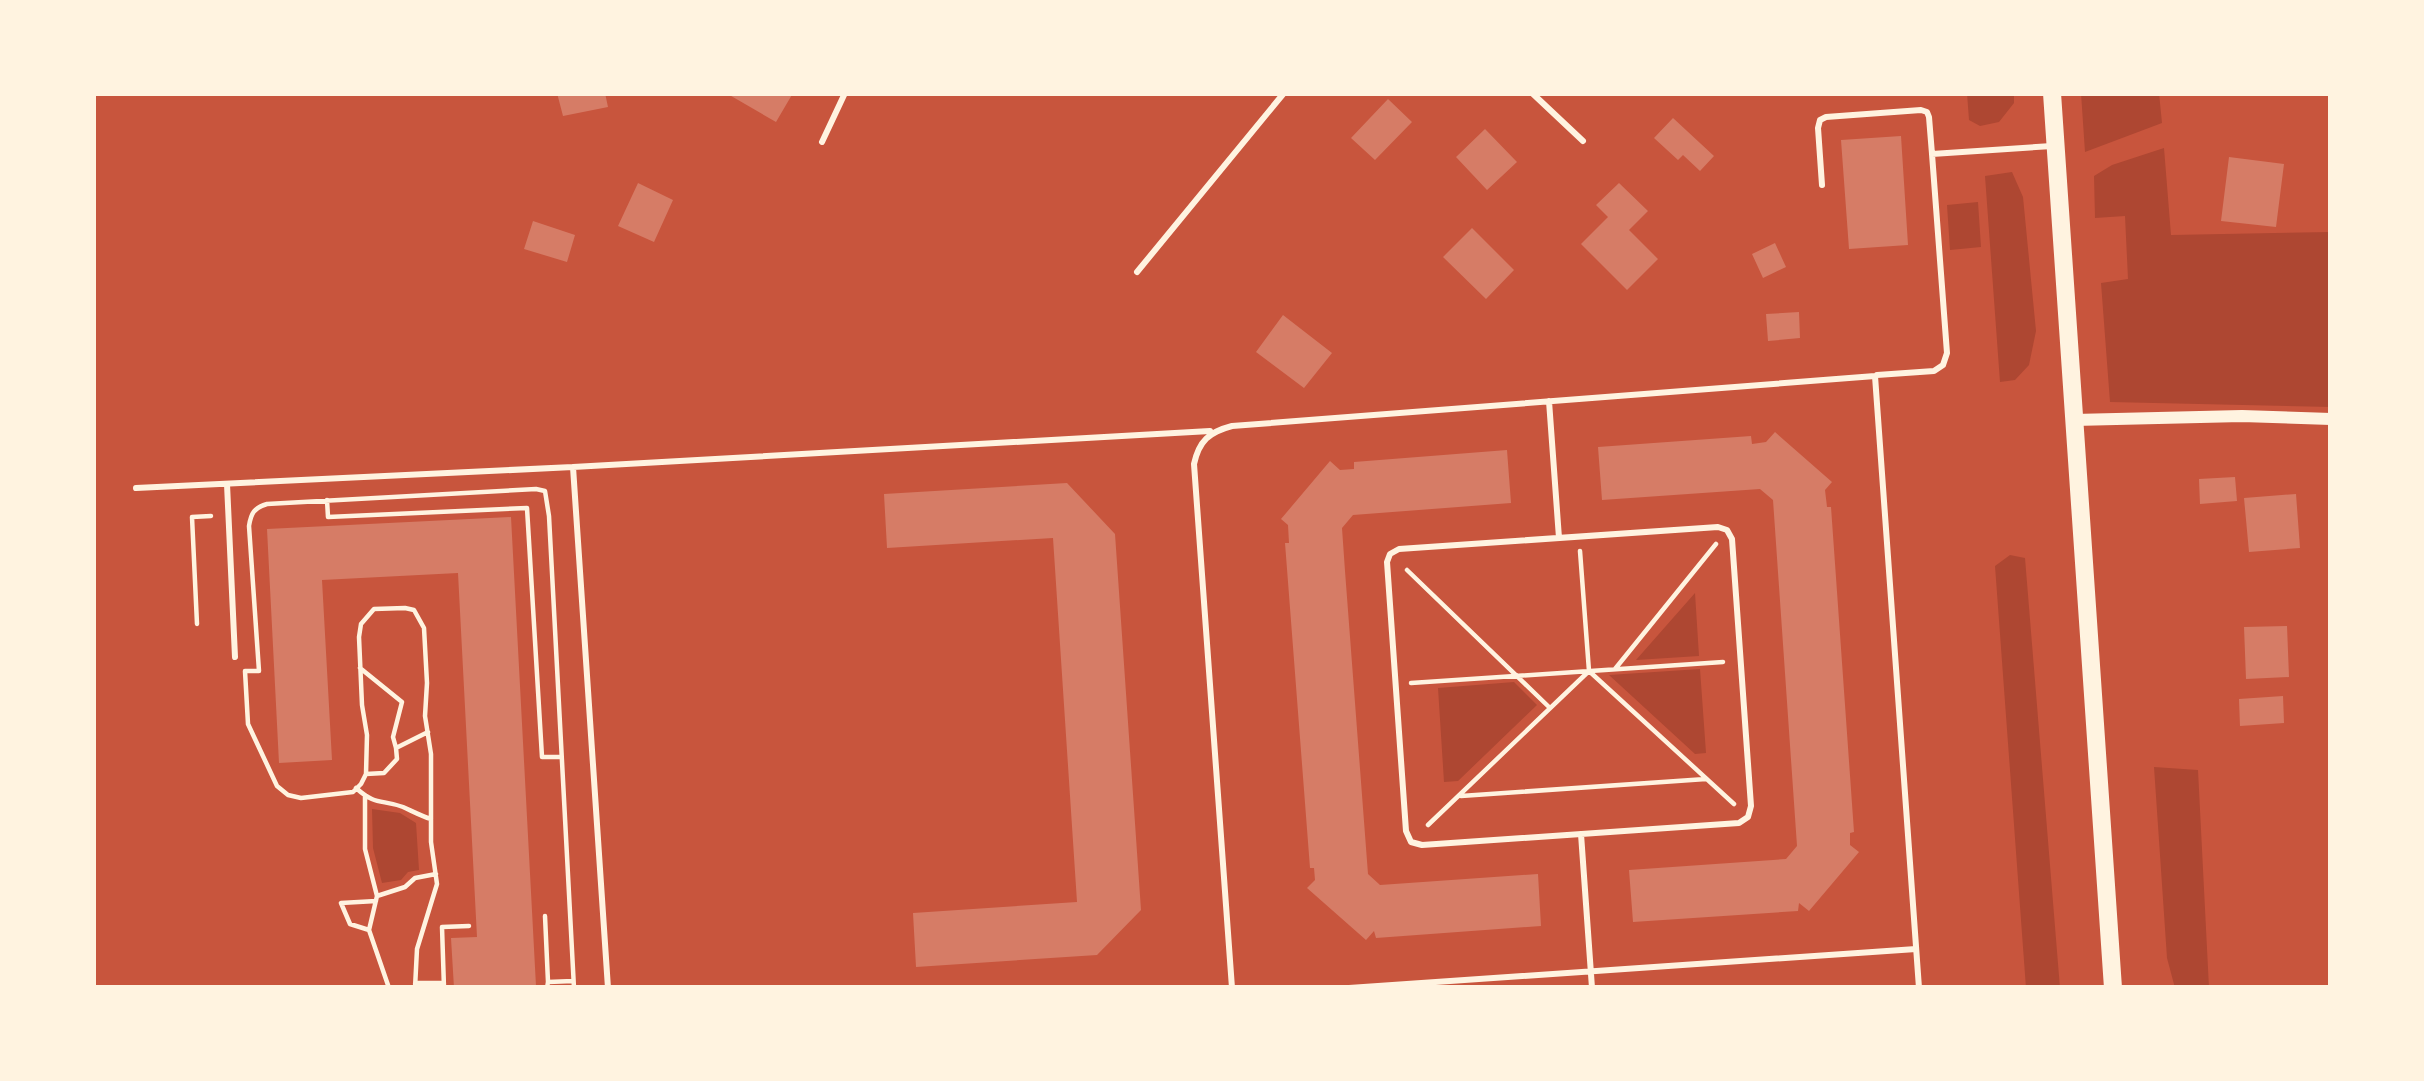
<svg xmlns="http://www.w3.org/2000/svg" width="2424" height="1081" font-family="'Crimson Pro',serif">
	<style>
		.green { fill: #ae4732 }
		.building { fill: #d67c66 }
		.lines { fill: none; stroke-linecap: round; stroke-linejoin: round }
		.path { stroke: #fff3e0; stroke-width: 4.5 }
		.service { stroke: #fff3e0; stroke-width: 6 }
		.minor { stroke: #fff3e0; stroke-width: 12 }
		.secondary { stroke: #fff3e0; stroke-width: 18 }
	</style>
	<rect width="100%" height="100%" fill="#c8553d"/>
	<path class="green" d="M 1967,93 L 2014,93 L 2014,103 L 1999,122 L 1980,126 L 1969,120 Z
		M 2081,93 L 2159,93 L 2162,123 L 2085,152 Z
		M 2164,148 L 2171,235 L 2331,232 L 2331,407 L 2110,402 L 2101,283 L 2128,279 L 2125,216 L 2095,218 L 2094,176 L 2112,165 Z
		M 2012,172 L 2023,197 L 2036,331 L 2029,365 L 2015,380 L 2000,382 L 1985,176 Z
		M 1978,202 L 1981,247 L 1950,250 L 1947,205 Z
		M 2010,555 L 2025,558 L 2060,988 L 2026,988 L 1995,566 Z
		M 1695,593 L 1699,656 L 1636,660 Z
		M 1700,669 L 1706,753 L 1695,754 L 1609,675 Z
		M 1514,682 L 1537,705 L 1458,781 L 1444,782 L 1438,688 Z
		M 2154,767 L 2198,770 L 2209,988 L 2175,988 L 2167,958 Z
		M 372,809 L 400,813 L 416,823 L 419,870 L 408,872 L 401,880 L 382,883 L 373,848 Z"/>
	<path class="building" d="M 557,93 L 605,93 L 608,107 L 563,116 Z
		M 726,93 L 793,93 L 776,122 Z
		M 1388,99 L 1412,122 L 1375,160 L 1351,138 Z
		M 1673,118 L 1714,156 L 1700,171 L 1683,155 L 1678,160 L 1654,138 Z
		M 1485,129 L 1517,162 L 1487,190 L 1456,157 Z
		M 1901,136 L 1908,245 L 1849,249 L 1841,140 Z
		M 2229,157 L 2284,164 L 2276,227 L 2221,221 Z
		M 638,183 L 673,200 L 654,242 L 618,226 Z
		M 1619,183 L 1648,211 L 1629,230 L 1658,259 L 1627,290 L 1581,244 L 1608,217 L 1596,205 Z
		M 533,221 L 575,235 L 567,262 L 524,249 Z
		M 1472,228 L 1514,270 L 1486,299 L 1443,257 Z
		M 1775,243 L 1786,267 L 1763,278 L 1752,254 Z
		M 1799,312 L 1800,338 L 1768,341 L 1766,314 Z
		M 1283,315 L 1332,353 L 1304,388 L 1256,352 Z
		M 1775,432 L 1832,482 L 1825,490 L 1827,507 L 1831,507 L 1854,832 L 1850,833 L 1850,845 L 1859,852 L 1809,911 L 1799,903 L 1798,911 L 1633,922 L 1629,870 L 1786,859 L 1797,846 L 1773,500 L 1760,489 L 1602,500 L 1598,447 L 1751,436 L 1752,444 L 1766,442 Z
		M 1507,450 L 1511,503 L 1353,515 L 1342,528 L 1345,571 L 1368,874 L 1380,885 L 1538,874 L 1541,926 L 1376,938 L 1374,931 L 1366,940 L 1307,888 L 1315,880 L 1314,868 L 1310,868 L 1285,543 L 1289,543 L 1288,525 L 1281,519 L 1330,461 L 1340,470 L 1354,469 L 1354,462 Z
		M 2235,477 L 2237,501 L 2200,504 L 2199,479 Z
		M 1067,483 L 1115,534 L 1141,910 L 1097,955 L 916,967 L 913,913 L 1077,902 L 1053,538 L 887,548 L 884,494 Z
		M 2296,494 L 2300,548 L 2249,552 L 2244,498 Z
		M 511,517 L 536,986 L 454,988 L 451,938 L 477,937 L 458,573 L 322,580 L 332,760 L 279,763 L 267,529 Z
		M 2287,626 L 2289,677 L 2246,679 L 2244,627 Z
		M 2283,696 L 2284,723 L 2240,726 L 2239,699 Z"/>
	<g class="lines">
		<path class="path" d="M 327,500 L 328,517 L 527,508 L 542,757 L 561,757
			M 1580,551 L 1589,671
			M 1407,570 L 1550,708
			M 197,624 L 192,517 L 211,516
			M 360,668 L 402,702 L 393,737 L 396,748
			M 1615,669 L 1716,544
			M 1411,683 L 1723,662
			M 366,774 L 384,773 L 397,759 L 396,748 L 428,732
			M 356,788 C 376,806 381,799 403,807 C 412,811 421,816 431,819
			M 365,795 L 365,849 L 377,896 L 369,930 L 389,988
			M 1461,796 L 1706,779
			M 1428,825 L 1589,671 L 1734,804
			M 377,896 L 405,887 L 415,878 L 436,874
			M 545,916 L 548,982
			M 369,930 L 350,924 L 341,903 L 376,901
			M 415,983 L 444,983
			M 415,988 L 417,949 L 437,884 L 431,842 L 431,754 L 425,716 L 427,683 L 424,628 L 414,610 L 405,608 L 374,609 L 361,624 L 359,637 L 362,705 L 367,735 L 366,774 L 361,784 L 353,792 L 301,798 L 288,795 L 277,786 L 248,724 L 245,671 L 259,671 L 249,526 C 251,513 254,508 267,504 L 536,489 L 545,491 L 549,516 L 574,988
			M 444,988 L 442,927 L 469,926
			M 547,988 L 548,982 L 573,981"/>
		<path class="service" d="M 1532,93 L 1583,141
			M 822,142 L 845,93
			M 1822,185 L 1818,128 L 1820,120 L 1826,117 L 1921,110 L 1927,112 L 1929,117 L 1932,154
			M 1137,272 L 1284,93
			M 1877,375 L 1934,371 L 1943,365 L 1947,353 L 1932,154 L 2052,146
			M 1549,401 L 1559,538
			M 227,484 L 235,657
			M 136,488 L 573,467
			M 1718,527 L 1727,530 L 1732,539 L 1751,806 L 1748,817 L 1739,823 L 1422,845 L 1411,842 L 1406,831 L 1387,562 L 1390,554 L 1399,549 Z
			M 1581,834 L 1592,988
			M 608,988 L 573,467 L 1210,431
			M 1232,988 L 1194,464 C 1199,441 1209,432 1232,426 L 1875,376 L 1919,988
			M 1349,988 L 1916,949"/>
		<path class="minor" d="M 2074,420 L 2242,416 L 2331,419"/>
		<path class="secondary" d="M 2052,93 L 2113,988"/>
	</g>
	<rect width="2424" height="1081" fill="none" stroke="#fff3e0" stroke-width="192"/>
</svg>
